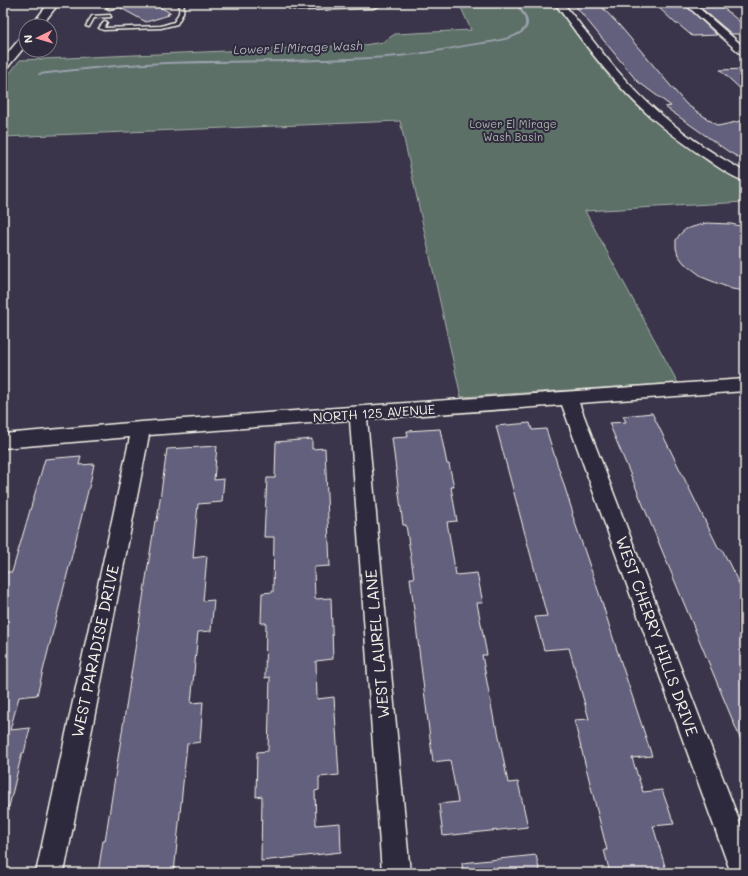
<svg xmlns="http://www.w3.org/2000/svg" width="748" height="876" font-family="Mali,sans-serif">
	<style>
		.green { fill: #5b6f67; stroke: #a8b0a8 }
		.lines { fill: none; stroke-linecap: round; stroke-linejoin: round }
		.stream { fill: #9ba1ac; fill-rule: evenodd }
		.building { fill: #64607e; stroke: #f4f1e8 }
		.service-casing { stroke: #f4f1e8; stroke-width: 3 }
		.minor-casing { stroke: #f4f1e8; stroke-width: 3 }
		.secondary-casing { stroke: #f4f1e8; stroke-width: 3 }
		.service { fill: #2f2a3d; fill-rule: evenodd }
		.minor { fill: #2f2a3d; fill-rule: evenodd }
		.secondary { fill: #2f2a3d; fill-rule: evenodd }
		.labels { text-anchor: middle; stroke-width: 4; stroke-linejoin: round; paint-order: stroke }
		.far-park-label { font-size: 11px; fill: #afb6ae; stroke: #2f2a3d }
		.far-water-label { font-size: 12px; font-style: italic; fill: #b1b5bb; stroke: #2f2a3d }
		.street-label { font-size: 13px; fill: #f4f1e8; stroke: #2f2a3d }
		.near-street-label { font-size: 16px; fill: #f4f1e8; stroke: #2f2a3d }
	</style>
	<rect width="100%" height="100%" fill="#3a354a"/>
	<filter id="ink" filterUnits="userSpaceOnUse"><feTurbulence type="fractalNoise" baseFrequency=".025" numOctaves="2"/><feDisplacementMap in="SourceGraphic" scale="8" xChannelSelector="R" yChannelSelector="G"/><feConvolveMatrix kernelMatrix="1 2 1 2 8 2 1 2 1" color-interpolation-filters="sRGB"/></filter>
	<g filter="url(#ink)">
		<path class="green" d="M 459,3 L 553,3 C 579,38 604,75 636,105 C 669,136 707,159 745,183 L 745,202 L 585,211 L 678,383 L 461,397 L 400,121 L 3,137 L 3,82 L 20,60 L 364,45 L 383,42 L 395,34 L 471,30 Z"/>
		<g class="lines">
			<path class="stream" d="M 514,3 L 516,3 C 523,10 534,22 524,31 C 514,41 483,44 469,46 C 445,50 422,55 398,57 C 313,64 229,61 144,65 C 109,67 74,71 39,75 L 38,74 L 39,73 C 74,69 109,65 145,63 C 230,59 315,62 399,55 C 424,53 447,48 471,44 C 484,42 515,39 523,29 C 530,20 519,10 514,3 Z"/>
		</g>
		<path class="building" d="M 112,3 L 152,3 L 171,13 L 167,14 L 169,15 L 146,22 L 119,7 L 118,4 Z
			M 573,3 L 598,3 L 620,26 L 686,104 L 718,126 L 745,120 L 745,161 L 729,152 L 665,107 L 671,106 L 637,81 Z
			M 654,3 L 683,3 L 717,35 L 692,36 L 678,24 L 676,24 Z
			M 695,3 L 708,3 L 708,7 L 721,6 L 745,26 L 745,34 L 732,34 Z
			M 745,69 L 745,93 L 720,70 Z
			M 706,223 L 731,224 L 745,227 L 745,291 L 732,289 L 704,278 L 684,263 L 678,255 L 676,248 L 676,240 L 680,234 L 686,229 Z
			M 652,413 L 719,549 L 722,549 L 742,590 L 745,589 L 745,750 L 609,423 L 626,422 L 623,416 Z
			M 530,423 L 532,430 L 546,429 L 573,513 L 572,514 L 600,596 L 615,644 L 652,756 L 632,758 L 643,792 L 662,790 L 674,824 L 653,826 L 667,873 L 610,873 L 604,850 L 607,850 L 574,720 L 589,719 L 569,648 L 544,650 L 535,617 L 547,616 L 496,426 Z
			M 440,429 L 447,464 L 449,464 L 454,487 L 451,487 L 457,521 L 447,522 L 456,575 L 477,573 L 483,603 L 477,603 L 487,655 L 482,655 L 495,726 L 497,726 L 508,783 L 518,782 L 528,827 L 443,836 L 439,804 L 458,802 L 450,760 L 433,762 L 410,578 L 414,578 L 406,525 L 403,525 L 392,438 L 408,437 L 407,431 Z
			M 312,439 L 312,449 L 325,448 L 330,566 L 314,567 L 315,599 L 331,598 L 333,659 L 316,661 L 317,699 L 334,697 L 339,775 L 319,777 L 319,790 L 315,791 L 316,825 L 340,823 L 341,852 L 261,861 L 262,796 L 256,797 L 257,752 L 268,751 L 270,677 L 265,678 L 266,623 L 261,623 L 262,593 L 273,592 L 274,537 L 264,537 L 267,478 L 275,478 L 276,442 Z
			M 217,446 L 214,480 L 224,479 L 222,502 L 198,504 L 193,558 L 207,556 L 203,601 L 214,600 L 211,631 L 198,632 L 191,703 L 203,702 L 200,742 L 187,744 L 174,873 L 98,873 L 103,841 L 105,841 L 155,521 L 157,521 L 167,449 Z
			M 81,456 L 79,465 L 94,464 L 91,479 L 37,695 L 19,697 L 10,730 L 30,728 L 24,753 L 22,753 L 9,807 L 3,806 L 3,572 L 12,572 L 45,459 Z
			M 536,855 L 540,873 L 463,873 L 462,863 Z"/>
		<g class="lines">
			<defs>
				<path id="service" d="M 180,3 L 184,3 L 183,13 L 177,24 L 161,28 L 103,30 L 99,28 L 105,21 L 107,22 L 104,28 L 161,26 L 174,22 L 179,13 Z
					M 288,3 L 292,3 L 292,6 L 299,8 L 372,6 L 376,3 L 380,3 L 380,5 L 373,8 L 299,10 L 289,8 Z
					M 117,5 L 118,7 L 109,9 L 107,8 Z
					M 110,15 L 111,17 L 94,18 L 89,27 L 86,26 L 92,16 Z"/>
				<path id="minor" d="M 555,3 L 563,3 C 590,36 615,72 646,101 C 675,129 710,152 745,172 L 745,181 C 731,177 717,166 705,158 C 682,142 658,125 638,105 C 607,75 580,38 555,3 Z
					M 684,3 L 693,3 L 745,48 L 745,56 L 742,55 Z
					M 745,379 L 745,391 L 579,403 L 745,836 L 745,873 L 731,873 L 562,405 L 367,419 L 410,873 L 382,873 L 350,420 L 149,435 L 64,873 L 36,873 L 130,437 L 3,448 L 3,434 L 141,422 Z"/>
				<path id="secondary" d="M 49,3 L 59,3 L 41,26 L 31,26 Z
					M 26,35 L 26,45 L 7,68 L 3,69 L 3,59 L 22,36 Z"/>
			</defs>
			<use href="#service" class="service-casing"/>
			<use href="#minor" class="minor-casing"/>
			<use href="#secondary" class="secondary-casing"/>
			<use href="#service" class="service"/>
			<use href="#minor" class="minor"/>
			<use href="#secondary" class="secondary"/>
		</g>
	</g>
	<g class="labels">
		<g class="far-park-label">
			<text x="513" y="128">Lower El Mirage<tspan x="513" dy="13">Wash Basin</tspan></text>
		</g>
		<g class="far-water-label">
			<text transform="translate(298 48) rotate(-2)" y="4">Lower El Mirage Wash</text>
		</g>
		<g class="street-label">
			<text transform="translate(374 413) rotate(-4)" y="5">NORTH 125 AVENUE</text>
		</g>
		<g class="near-street-label">
			<text transform="translate(657 636) rotate(70)" y="6">WEST CHERRY HILLS DRIVE</text>
			<text transform="translate(377 644) rotate(-95)" y="6">WEST LAUREL LANE</text>
			<text transform="translate(95 651) rotate(-78)" y="6">WEST PARADISE DRIVE</text>
		</g>
	</g>
	<rect width="748" height="876" fill="none" stroke="#2f2a3d" stroke-width="16"/>
	<rect x="8" y="8" width="732" height="860" fill="none" stroke="#f4f1e8" stroke-width="1.5" filter="url(#ink)"/>
	<g transform="translate(38 38) rotate(265)"><circle r="19" fill="#2f2a3d" stroke="#7e7a81"/>
	<path d="M0-3L7 15L0 10L-7 15Z" fill="#ff9aa2"/>
	<text y="-6" font-size="11" font-weight="bold" text-anchor="middle" fill="#f4f1e8">N</text>
	</g>
</svg>
